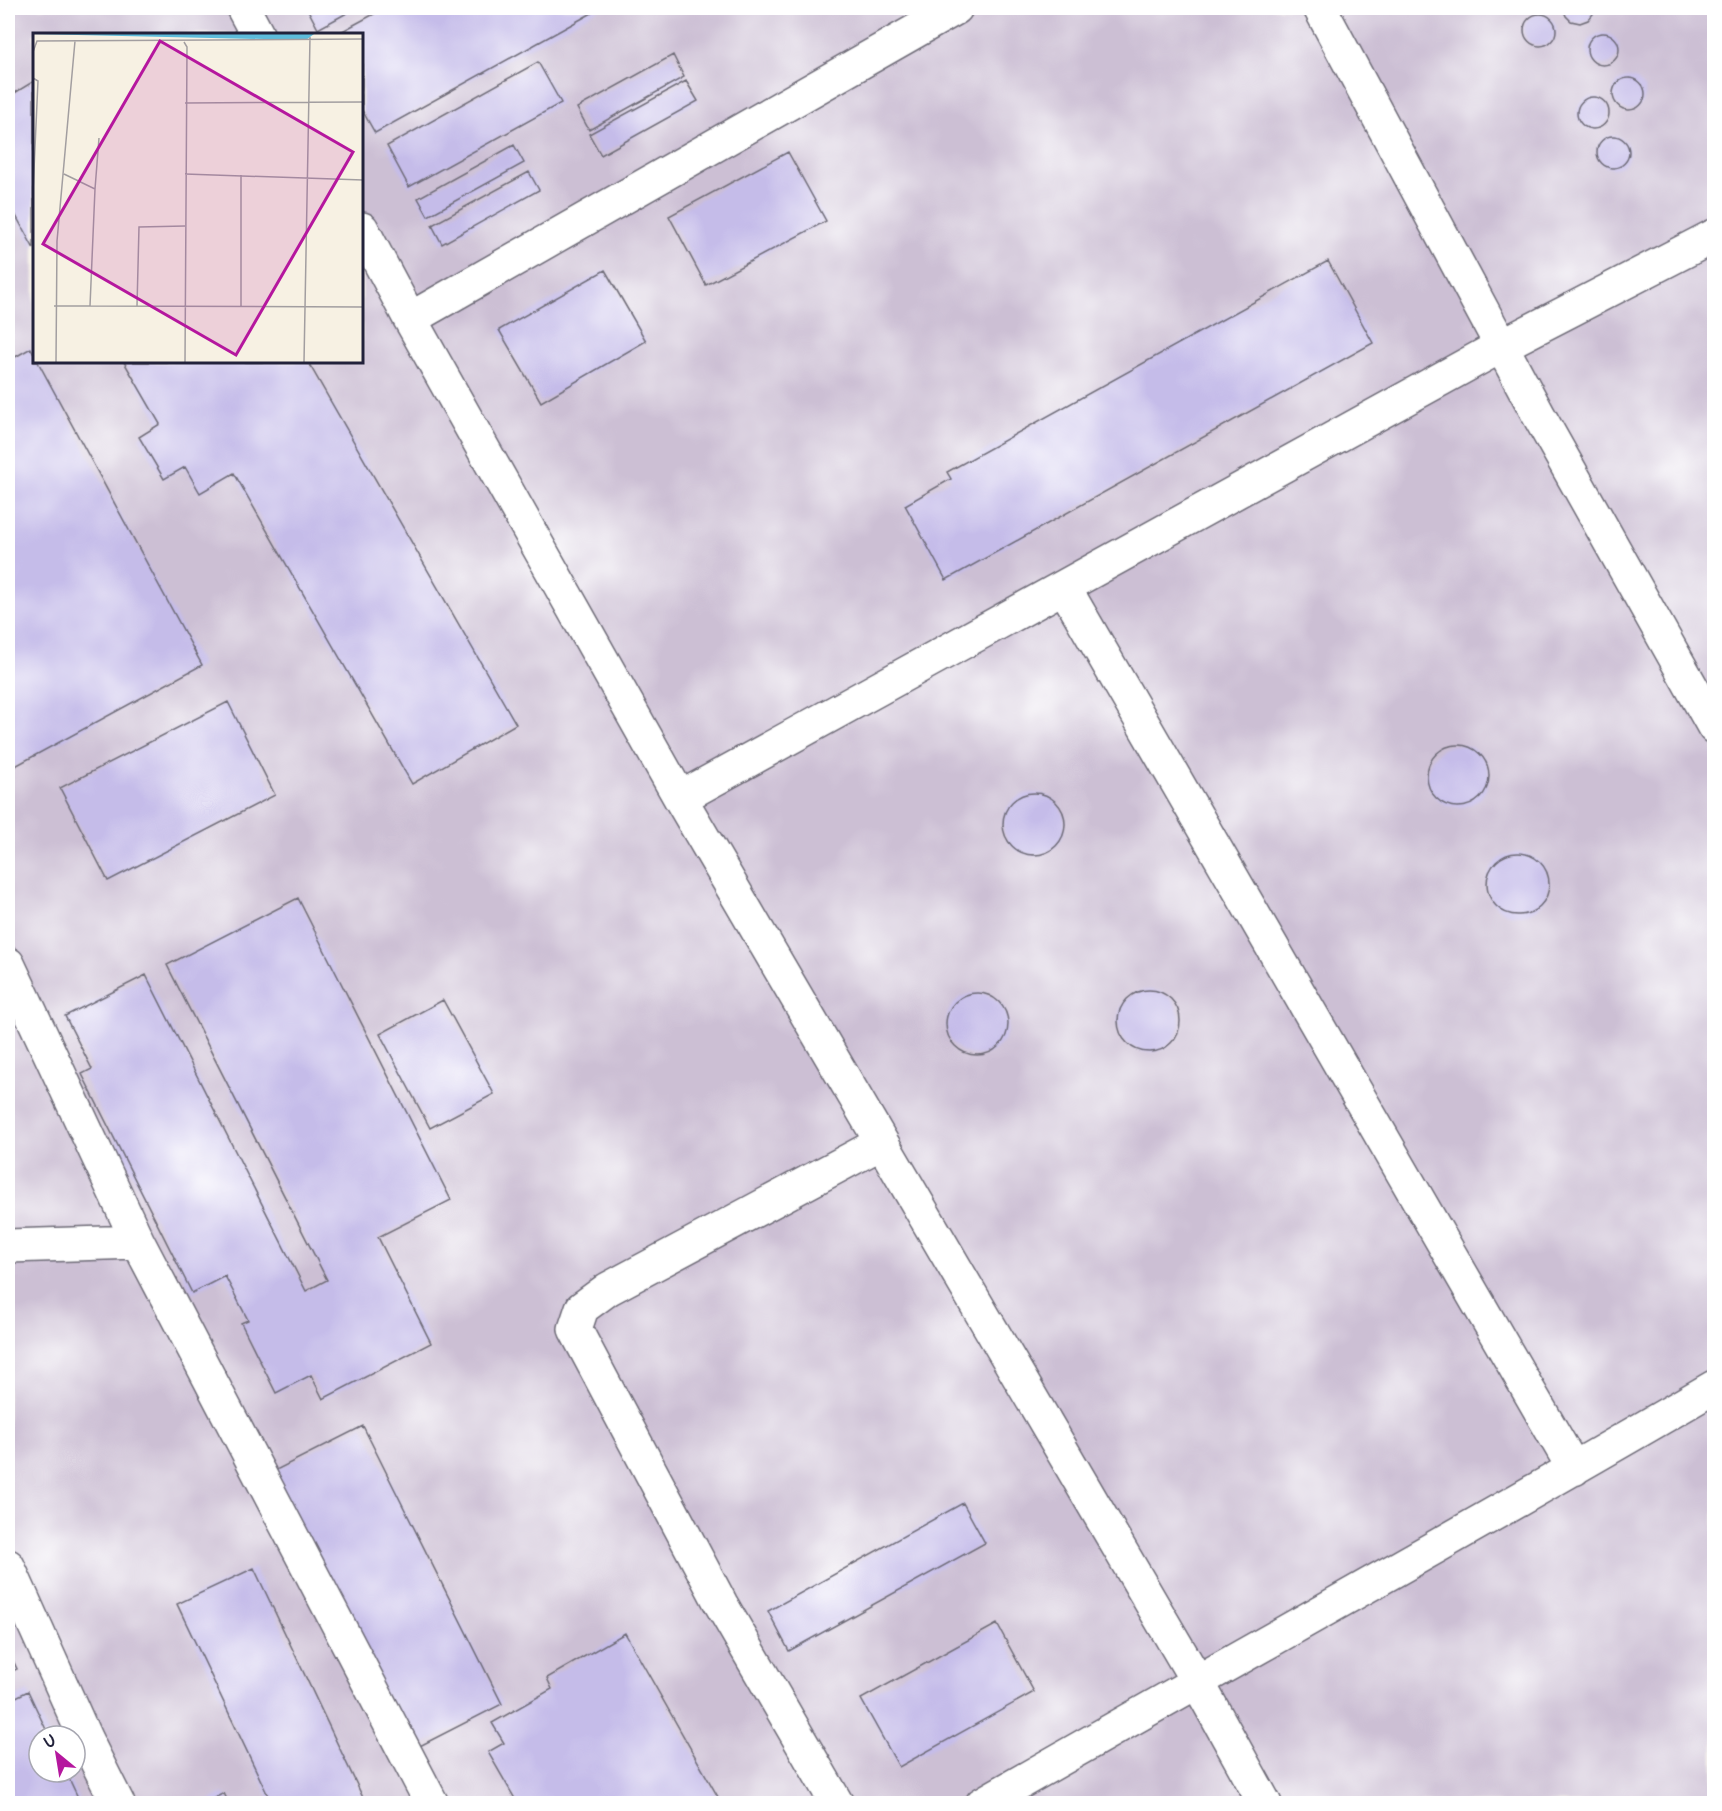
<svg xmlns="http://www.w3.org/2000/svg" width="1722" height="1811" font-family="Pangolin,sans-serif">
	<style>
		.industrial { fill: #ccbfd4; fill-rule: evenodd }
		.building { fill: #c5bce9 }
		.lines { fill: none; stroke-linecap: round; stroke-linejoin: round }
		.minor-casing { stroke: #6d6a76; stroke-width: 36 }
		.minor { stroke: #fff; stroke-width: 33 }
		.inset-road { fill: none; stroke: #a29ea0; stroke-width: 1.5 }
		.view { fill: #b5179e; fill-opacity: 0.15; stroke: #b5179e; stroke-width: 3 }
		.inset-edge { fill: none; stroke: #22223b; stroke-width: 3 }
	</style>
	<rect width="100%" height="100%" fill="#fff"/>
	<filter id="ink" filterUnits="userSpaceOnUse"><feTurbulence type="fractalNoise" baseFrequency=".0167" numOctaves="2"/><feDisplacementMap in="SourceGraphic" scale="12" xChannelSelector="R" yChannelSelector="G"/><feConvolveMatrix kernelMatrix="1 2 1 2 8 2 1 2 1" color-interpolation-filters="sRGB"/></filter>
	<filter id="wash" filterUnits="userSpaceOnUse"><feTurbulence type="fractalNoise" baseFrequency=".008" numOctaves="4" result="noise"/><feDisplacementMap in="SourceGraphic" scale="24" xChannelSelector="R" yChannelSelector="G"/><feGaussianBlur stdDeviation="1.35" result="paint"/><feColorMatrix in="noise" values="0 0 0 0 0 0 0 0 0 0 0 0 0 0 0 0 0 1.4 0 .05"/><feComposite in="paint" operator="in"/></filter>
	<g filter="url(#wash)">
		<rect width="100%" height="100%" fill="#f7f1e3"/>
		<path class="industrial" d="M 8,8 L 1714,8 L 1714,1803 L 8,1803 ZM 34,34 L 362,34 L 362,362 L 34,362 ZM 39,1736 L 75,1736 L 75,1772 L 39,1772 Z"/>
		<g id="blocks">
			<path class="building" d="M 307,8 L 356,8 L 318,29 Z
				M 385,8 L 601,8 L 375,133 L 362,110 L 362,34 L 337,34 Z
				M 1563,8 L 1595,8 L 1593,14 L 1588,20 L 1580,23 L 1571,21 L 1566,16 Z
				M1524 30a16 16 0 1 1 32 0a16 16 0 1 1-32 0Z
				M1587 49a16 16 0 1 1 32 0a16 16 0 1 1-32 0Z
				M 673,55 L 684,77 L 589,130 L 577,108 Z
				M 538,62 L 561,103 L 409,187 L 387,146 Z
				M1613 94a16 16 0 1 1 32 0a16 16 0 1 1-32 0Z
				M 34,81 L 34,249 L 8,201 L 8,97 Z
				M 686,81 L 698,101 L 601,155 L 589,134 Z
				M1577 113a16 16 0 1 1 32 0a16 16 0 1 1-32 0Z
				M1597 152a16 16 0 1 1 32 0a16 16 0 1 1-32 0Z
				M 514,145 L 524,163 L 428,216 L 418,198 Z
				M 788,152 L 826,221 L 706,285 L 669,216 Z
				M 529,172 L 539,190 L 442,244 L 432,225 Z
				M 1328,261 L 1373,343 L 946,580 L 905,505 L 951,479 L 947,472 Z
				M 605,270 L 646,341 L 541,402 L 499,330 Z
				M 31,348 L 34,354 L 34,362 L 38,362 L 202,665 L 8,770 L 8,361 Z
				M 124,362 L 308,362 L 516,724 L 412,784 L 234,473 L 200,493 L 185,467 L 164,479 L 139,437 L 160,424 Z
				M 228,702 L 275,795 L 108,881 L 60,788 Z
				M1427 776a31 31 0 1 1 62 0a31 31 0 1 1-62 0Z
				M1003 824a31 31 0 1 1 62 0a31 31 0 1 1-62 0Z
				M1487 884a31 31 0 1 1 62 0a31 31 0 1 1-62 0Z
				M 298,898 L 451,1200 L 378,1237 L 431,1343 L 323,1399 L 311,1375 L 276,1393 L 241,1323 L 248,1320 L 225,1276 L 192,1293 L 82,1074 L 92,1069 L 65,1016 L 146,975 L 306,1291 L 327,1280 L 167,965 Z
				M1118 1021a31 31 0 1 1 62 0a31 31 0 1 1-62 0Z
				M946 1024a31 31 0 1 1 62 0a31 31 0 1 1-62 0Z
				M 443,1000 L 494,1094 L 430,1128 L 380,1034 Z
				M 363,1426 L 502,1704 L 412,1750 L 272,1472 Z
				M 963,1503 L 985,1543 L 789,1651 L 768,1611 Z
				M 254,1568 L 366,1804 L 272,1804 L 177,1604 Z
				M 997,1624 L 1034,1692 L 899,1767 L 861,1699 Z
				M 625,1633 L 722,1804 L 518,1804 L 488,1752 L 504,1743 L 492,1723 L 552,1689 L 547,1678 Z
				M 8,1650 L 17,1669 L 8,1673 Z
				M 28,1691 L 49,1736 L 39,1736 L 39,1772 L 66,1772 L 81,1804 L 8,1804 L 8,1701 Z
				M 224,1793 L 229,1804 L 203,1804 Z"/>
		</g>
	</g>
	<g filter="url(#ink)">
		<use href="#blocks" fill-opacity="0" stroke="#6d6a76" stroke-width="1.5"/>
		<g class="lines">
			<defs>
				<path id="minor" d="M 243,8 L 257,34
					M 1320,8 L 1538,414 L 1714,727
					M 362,229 L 410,319 L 680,798 L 1197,1681 L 1265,1804
					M 410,319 L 956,8
					M 1064,587 L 1574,1469
					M 680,798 L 1501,346 L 1714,236
					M 8,964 L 138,1242
					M 8,1246 L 138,1242 L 432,1804
					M 8,1566 L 86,1740 L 118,1804
					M 837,1804 L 721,1604 L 575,1329 L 582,1308 L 608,1289 L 881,1143
					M 982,1804 C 1226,1664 1472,1529 1714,1387"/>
			</defs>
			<use href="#minor" class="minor-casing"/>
			<use href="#minor" class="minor"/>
		</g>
	</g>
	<g transform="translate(33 33)">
		<rect width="330" height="330" fill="#f7f1e3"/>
		<path d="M 0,1 L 281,1 L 273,7 Z" fill="#5dbcdb"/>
		<path class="inset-road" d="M 151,9 L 154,14 L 152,329M 0,19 L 4,8 L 330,6M 0,45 L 5,48 L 0,159M 152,70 L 330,69M 152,141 L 330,147M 208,142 L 208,274M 62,156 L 66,105M 21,273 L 57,273 L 62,156 L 31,141M 57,273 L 330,274M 104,273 L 106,194 L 152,193M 23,329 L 24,208 L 42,8M 271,329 L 277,4"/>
		<path class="view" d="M 127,8 L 320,119 L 203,322 L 10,211 Z"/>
		<rect width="330" height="330" class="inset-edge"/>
	</g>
	<rect width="1722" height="1811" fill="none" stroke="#fff" stroke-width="30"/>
	<g transform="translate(57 1754) rotate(330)"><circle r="28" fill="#ffffff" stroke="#a7a7b1" stroke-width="1.5"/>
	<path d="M0-4.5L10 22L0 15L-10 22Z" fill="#b5179e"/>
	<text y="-9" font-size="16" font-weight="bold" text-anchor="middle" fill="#22223b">U</text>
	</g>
</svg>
